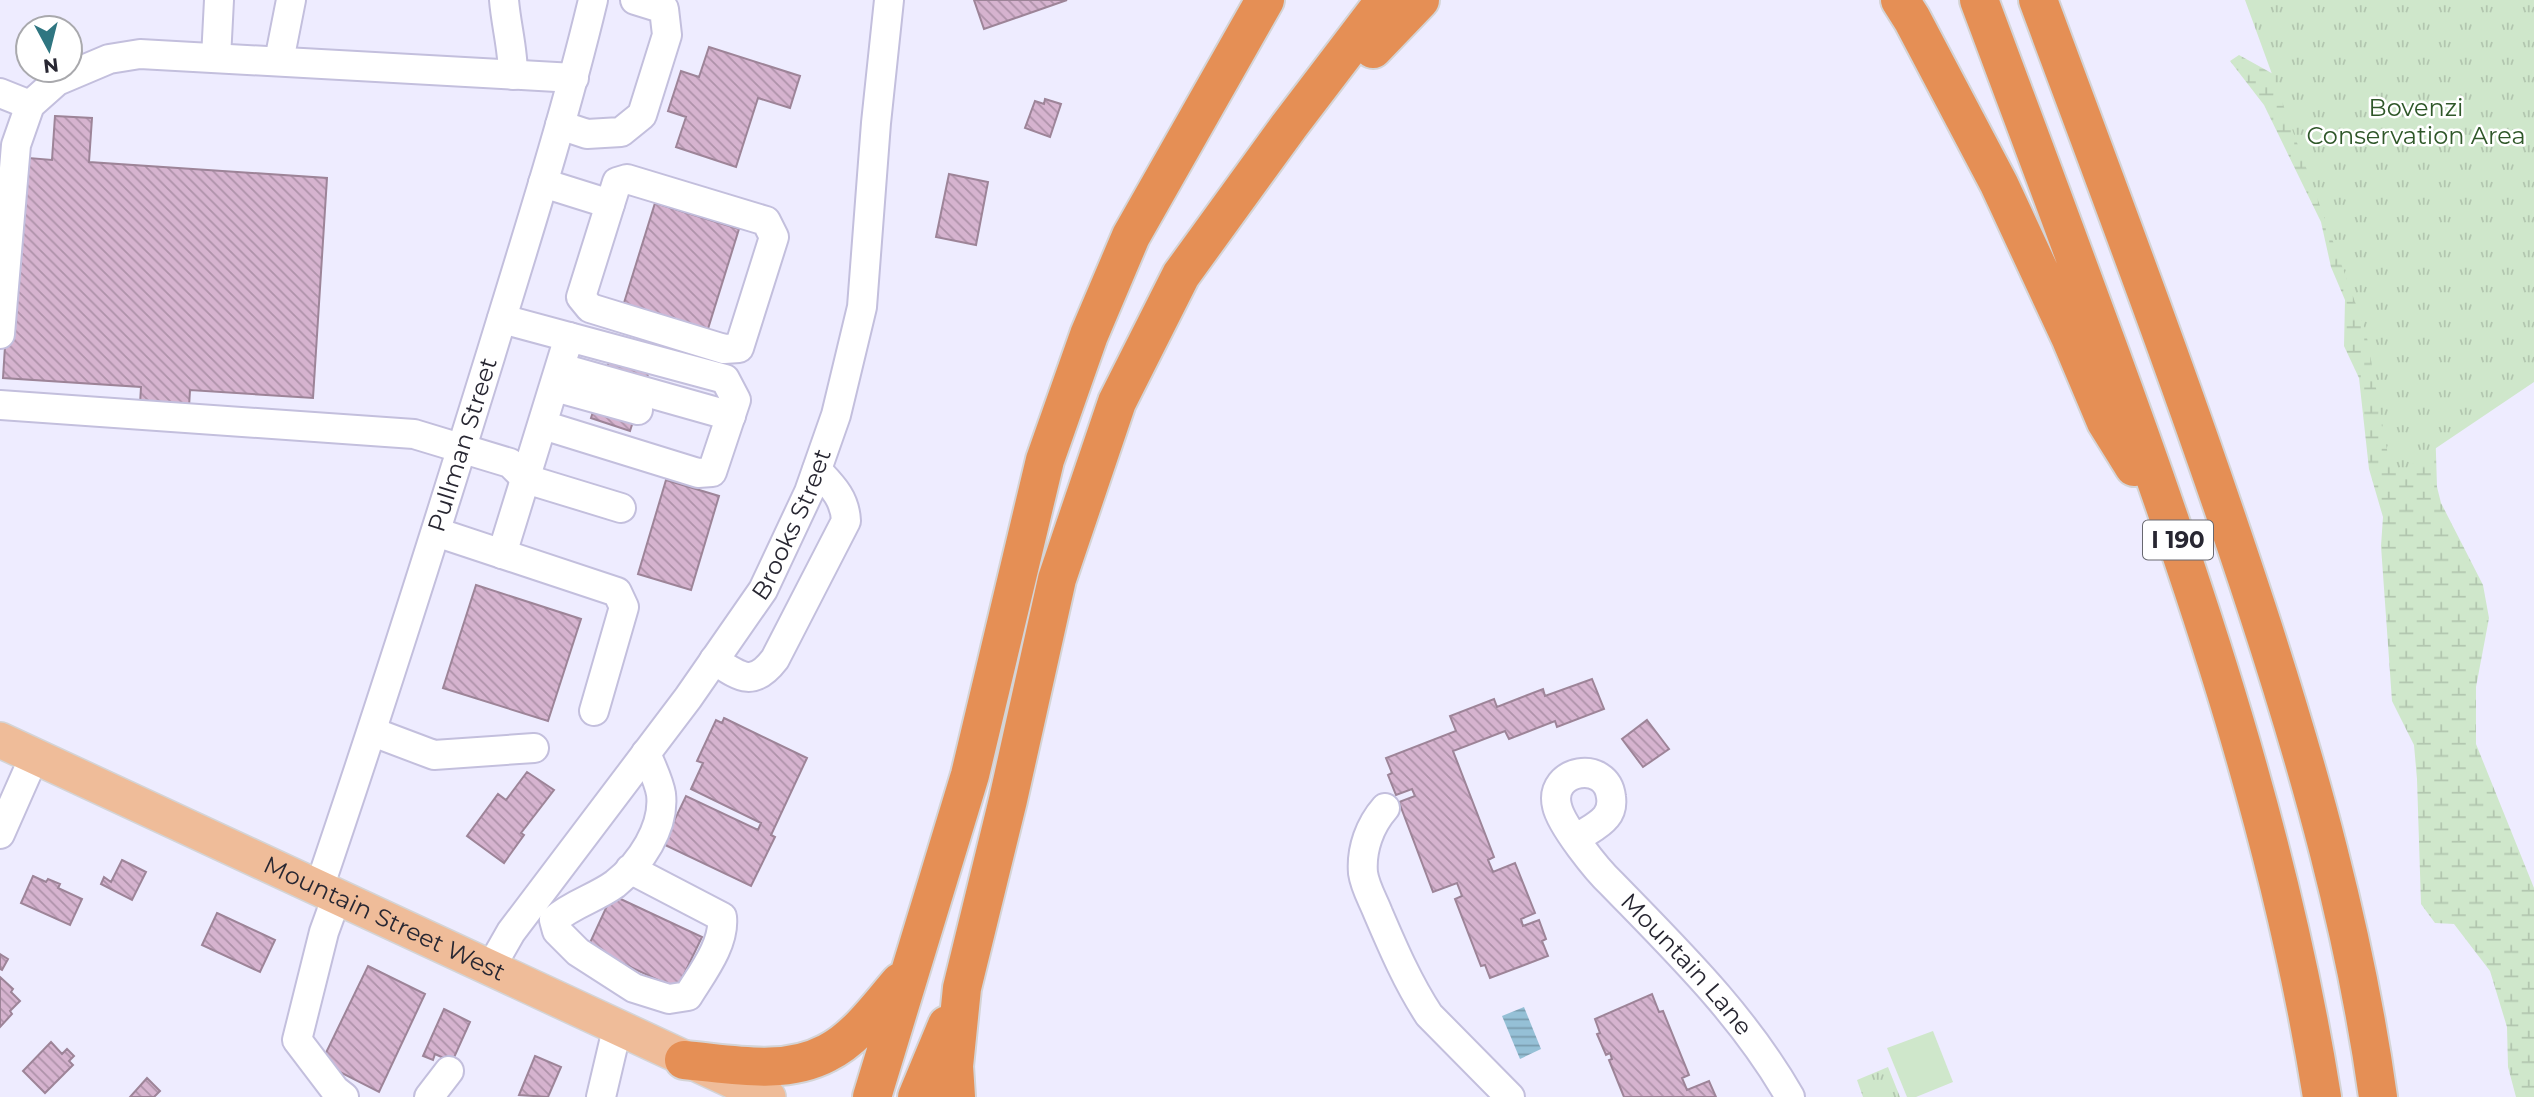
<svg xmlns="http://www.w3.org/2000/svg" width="2534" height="1097" font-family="Montserrat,sans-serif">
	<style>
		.wetland { fill: url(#wetland-marsh) }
		.park { fill: url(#park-tufts) }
		.garden { fill: #cfe7cb }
		.water { fill: url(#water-rules) }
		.building { fill: url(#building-back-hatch); stroke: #9d8498; stroke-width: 2 }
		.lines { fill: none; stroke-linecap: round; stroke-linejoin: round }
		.minor-casing { stroke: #c3bfdd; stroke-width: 32 }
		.major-casing { stroke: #d4d4d6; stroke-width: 38 }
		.highway-casing { stroke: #d4d4d6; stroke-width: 42 }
		.minor { stroke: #fff; stroke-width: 28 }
		.major { stroke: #efbc99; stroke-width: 35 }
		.highway { stroke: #e58f55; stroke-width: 38 }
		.labels { text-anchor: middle; stroke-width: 5; stroke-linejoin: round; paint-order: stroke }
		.shield { fill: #fff; stroke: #686870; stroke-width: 2 }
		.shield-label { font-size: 23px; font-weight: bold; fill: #282732 }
		.park-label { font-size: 24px; fill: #2f5729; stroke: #fff }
		.street-label { font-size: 24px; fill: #282732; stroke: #fff }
	</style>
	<defs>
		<pattern id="wetland-marsh" width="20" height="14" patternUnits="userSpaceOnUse" patternTransform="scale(1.75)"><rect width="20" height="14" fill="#cfe7cb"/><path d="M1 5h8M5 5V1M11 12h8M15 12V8" fill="none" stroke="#b2c6af"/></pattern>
		<pattern id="park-tufts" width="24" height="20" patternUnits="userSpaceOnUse" patternTransform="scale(1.75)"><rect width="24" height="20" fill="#cfe7cb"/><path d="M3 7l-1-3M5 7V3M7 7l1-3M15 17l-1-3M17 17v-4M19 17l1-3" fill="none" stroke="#b2c6af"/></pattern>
		<pattern id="water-rules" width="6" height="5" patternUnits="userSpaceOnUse" patternTransform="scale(1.75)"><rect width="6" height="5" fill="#95c0d6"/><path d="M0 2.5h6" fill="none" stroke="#7a9cae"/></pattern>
		<pattern id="building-back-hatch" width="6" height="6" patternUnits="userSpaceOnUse" patternTransform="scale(1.75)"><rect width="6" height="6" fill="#d6b3cf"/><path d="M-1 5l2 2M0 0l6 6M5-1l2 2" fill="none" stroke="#ae92a9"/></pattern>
	</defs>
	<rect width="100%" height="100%" fill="#eeecff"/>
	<path class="wetland" d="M 2239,55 L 2275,75 L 2434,389 L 2437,487 L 2441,503 L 2483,585 L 2489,618 L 2476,687 L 2476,744 L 2534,888 L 2534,1097 L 2516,1097 L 2508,1067 L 2507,1027 L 2490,971 L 2454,924 L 2435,923 L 2421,904 L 2417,779 L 2414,745 L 2392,701 L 2381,546 L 2383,517 L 2369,469 L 2359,378 L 2344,346 L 2345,300 L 2331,267 L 2321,222 L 2264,105 L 2230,61 Z"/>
	<path class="park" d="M 2245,0 L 2534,0 L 2534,382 L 2399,473 L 2389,461 L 2366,332 Z
		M 1888,1067 L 1900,1097 L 1863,1097 L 1857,1080 Z"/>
	<path class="garden" d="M 1933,1031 L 1953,1082 L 1916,1097 L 1907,1097 L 1887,1048 Z"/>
	<path class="water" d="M 1524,1007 L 1541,1049 L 1520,1059 L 1502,1016 Z"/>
	<path class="building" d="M 974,0 L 1067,0 L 984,29 Z
		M 709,47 L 800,76 L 790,108 L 758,98 L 736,167 L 676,147 L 686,117 L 668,111 L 681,71 L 699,77 Z
		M 1045,99 L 1061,104 L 1050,137 L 1025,128 L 1035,101 L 1044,104 Z
		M 55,116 L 92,118 L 89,162 L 327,178 L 313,398 L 190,390 L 189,407 L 140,404 L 141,387 L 3,378 L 17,157 L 52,160 Z
		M 949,174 L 988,182 L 976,245 L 936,237 Z
		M 655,203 L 739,229 L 707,332 L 623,306 Z
		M 611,355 L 650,368 L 630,431 L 591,418 Z
		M 666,480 L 719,496 L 691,590 L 638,574 Z
		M 476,585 L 581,619 L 548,721 L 443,688 Z
		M 1592,679 L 1604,709 L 1557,727 L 1555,721 L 1509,739 L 1505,731 L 1453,751 L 1494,857 L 1488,860 L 1493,872 L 1515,863 L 1535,913 L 1521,919 L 1523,926 L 1539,920 L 1546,939 L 1542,941 L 1548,956 L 1490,978 L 1485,965 L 1481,966 L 1455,899 L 1462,896 L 1457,883 L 1433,892 L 1399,802 L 1415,796 L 1412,789 L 1396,795 L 1388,775 L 1392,773 L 1386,758 L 1456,731 L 1450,716 L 1494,699 L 1497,707 L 1543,689 L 1545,696 Z
		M 724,718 L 807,758 L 771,835 L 775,837 L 751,886 L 663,844 L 686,796 L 758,830 L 761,823 L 691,789 L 703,763 L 697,761 L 716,720 L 722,723 Z
		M 1647,720 L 1669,749 L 1643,767 L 1622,739 Z
		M 527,772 L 554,790 L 521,833 L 524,835 L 504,863 L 467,836 L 498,794 L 506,800 Z
		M 122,860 L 146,872 L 132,900 L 101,884 L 104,877 L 111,882 Z
		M 33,876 L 46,882 L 48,879 L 60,884 L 58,888 L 82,899 L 70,925 L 21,903 Z
		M 612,895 L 702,937 L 677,989 L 588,947 Z
		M 217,913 L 275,940 L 260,972 L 202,945 Z
		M 0,954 L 8,959 L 2,970 L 0,969 Z
		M 368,966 L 425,994 L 379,1092 L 328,1066 L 323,1059 Z
		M 0,977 L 13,989 L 11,992 L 20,1001 L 10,1011 L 12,1014 L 0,1027 Z
		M 1652,994 L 1659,1012 L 1663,1011 L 1689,1075 L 1682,1078 L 1687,1090 L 1709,1081 L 1716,1097 L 1624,1097 L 1609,1060 L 1612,1059 L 1610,1053 L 1606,1055 L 1597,1034 L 1600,1033 L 1595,1019 Z
		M 444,1009 L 470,1022 L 452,1062 L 435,1054 L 433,1060 L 423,1056 Z
		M 51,1042 L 62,1054 L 67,1049 L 74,1056 L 69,1061 L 73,1065 L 45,1093 L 23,1071 Z
		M 535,1056 L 561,1067 L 548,1097 L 519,1095 Z
		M 147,1078 L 160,1091 L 154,1097 L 130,1097 Z"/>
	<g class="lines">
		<defs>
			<g id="minor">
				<path d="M 504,0 C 506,25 513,49 513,75"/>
				<path d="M 216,58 L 219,0"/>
				<path d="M 279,61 L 291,0"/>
				<path d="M 0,93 L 30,105"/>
				<path d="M 560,125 L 587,134 L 621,132 L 642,115 L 667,35 L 664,9 L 635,0"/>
				<path d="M 627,179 L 766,221 L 774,237 L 739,348 L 724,349 L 590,308 L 581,297 L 617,182 Z"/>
				<path d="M 543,183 L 610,204"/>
				<path d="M 502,319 L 569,337"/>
				<path d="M 0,334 L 16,145 L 30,105 L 57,81 L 109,59 L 140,54 L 574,78"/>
				<path d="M 561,368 L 731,416"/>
				<path d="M 555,387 L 638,410"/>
				<path d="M 0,405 L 414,434 L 510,463 L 526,479 L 621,508"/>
				<path d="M 436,532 L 617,592 L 624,607 L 594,711"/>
				<path d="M 502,554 L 569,337 L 725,379 L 736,400 L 712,472 L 698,473 L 543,425"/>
				<path d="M 714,660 C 740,677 753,688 775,659 L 846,521 C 845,498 832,486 817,470"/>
				<path d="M 373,732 L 434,755 L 534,748"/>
				<path d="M 1385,808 C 1370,825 1361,849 1363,873 C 1365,887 1373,900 1378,913 C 1393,948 1408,983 1429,1015 L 1510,1097"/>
				<path d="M 0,834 L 34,757"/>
				<path id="s1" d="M 1576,839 C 1585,832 1599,826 1606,817 C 1611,811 1612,804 1611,797 C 1607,759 1548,769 1557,806 C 1561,825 1597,870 1612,884 C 1677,951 1744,1016 1790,1097"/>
				<path d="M 630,869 L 722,917 C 725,944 702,973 688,996 L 669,999 L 634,988 L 578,952 L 557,931 L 554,920 C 572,904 596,898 615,884 C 640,864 665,828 661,794 C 659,781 651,766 646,753"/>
				<path id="s2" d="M 319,888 C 379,712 435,535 490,357 C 526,239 564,121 593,0"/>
				<path d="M 337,896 L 324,932 L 297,1040 L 335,1090 L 344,1097"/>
				<path id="s3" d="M 491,967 L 511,932 L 688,698 L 763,590 L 809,492 L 836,415 L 862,307 L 876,123 L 889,0"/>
				<path d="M 429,1097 L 449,1071"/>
				<path d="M 601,1097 L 617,1029"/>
			</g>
			<g id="major">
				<path id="s4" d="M 0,740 L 768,1097"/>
			</g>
			<path id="highway" d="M 1900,0 L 1912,19 L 1999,184 L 2071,339 L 2106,422 L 2134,467
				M 1979,0 C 2023,116 2065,231 2108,347 C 2198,592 2281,839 2322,1097
				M 2038,0 C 2113,202 2190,404 2257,609 C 2309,768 2355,931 2378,1097
				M 1373,49 L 1420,0
				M 684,1060 C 731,1064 784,1076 827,1053 C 856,1039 879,1006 900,982
				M 872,1097 L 970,775 L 1045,460 L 1089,335 L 1131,236 L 1265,0
				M 917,1097 L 947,1025
				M 956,1097 L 954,1066 L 962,988 L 1008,800 L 1057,579 L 1117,402 L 1181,275 L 1289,126 L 1385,0"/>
		</defs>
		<use href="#minor" class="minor-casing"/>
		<use href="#major" class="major-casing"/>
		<use href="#highway" class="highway-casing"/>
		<use href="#minor" class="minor"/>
		<use href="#major" class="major"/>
		<use href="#highway" class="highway"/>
	</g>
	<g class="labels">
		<rect class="shield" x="2143" y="520.5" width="70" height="39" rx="5"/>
		<g class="shield-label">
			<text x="2178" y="548">I 190</text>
		</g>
		<g class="park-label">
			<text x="2416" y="116">Bovenzi<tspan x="2416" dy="28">Conservation Area</tspan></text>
		</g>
		<g class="street-label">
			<text dy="8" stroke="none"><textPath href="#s2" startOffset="466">Pullman Street</textPath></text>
			<text dy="8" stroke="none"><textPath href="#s3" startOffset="537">Brooks Street</textPath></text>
			<text dy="8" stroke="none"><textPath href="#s4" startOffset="424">Mountain Street West</textPath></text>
			<text dy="8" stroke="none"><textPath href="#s1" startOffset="354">Mountain Lane</textPath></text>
		</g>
	</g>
	<g transform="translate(49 49) rotate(173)"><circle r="33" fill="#ffffff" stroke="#a9a9ad" stroke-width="2"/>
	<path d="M0-5L12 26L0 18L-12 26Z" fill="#2f7681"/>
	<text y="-10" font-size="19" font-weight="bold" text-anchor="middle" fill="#282732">N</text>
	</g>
</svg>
